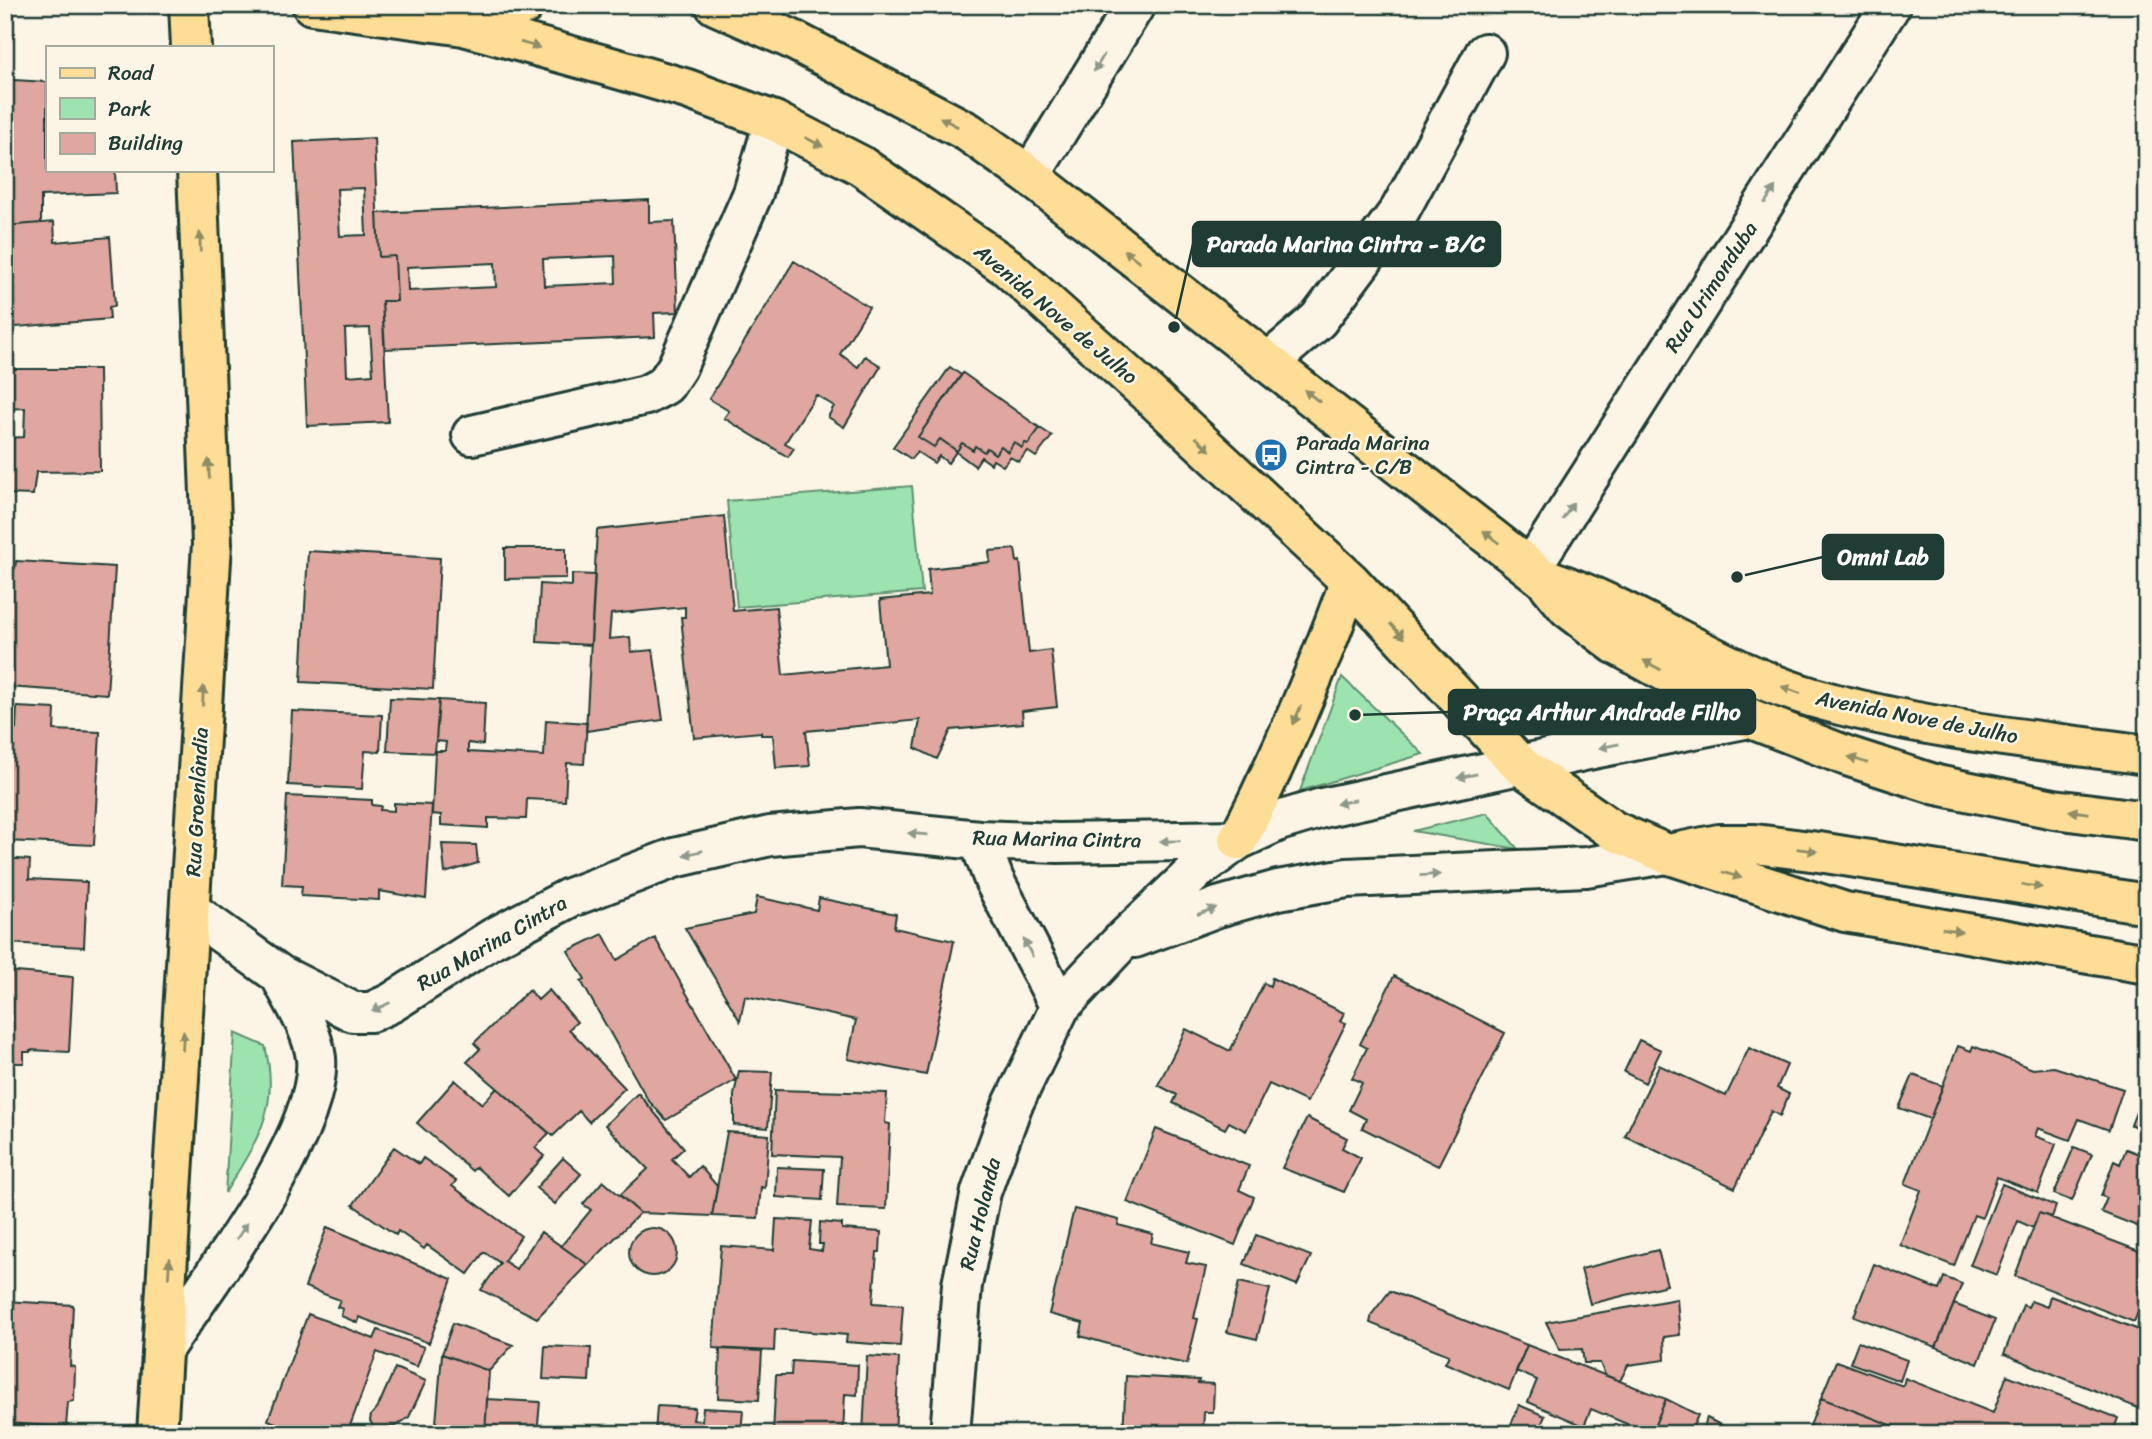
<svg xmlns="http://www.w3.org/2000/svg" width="2152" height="1439" font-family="Sriracha,sans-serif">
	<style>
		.green { fill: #9de3b0; stroke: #5e9072; stroke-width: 2 }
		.building { fill: #e0a6a0; stroke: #1f3d34; stroke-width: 2; fill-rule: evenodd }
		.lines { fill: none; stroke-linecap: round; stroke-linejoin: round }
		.minor-casing { stroke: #1f3d34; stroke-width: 44 }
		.major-casing { stroke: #1f3d34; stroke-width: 44 }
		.minor { stroke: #fcf5e5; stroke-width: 38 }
		.major { stroke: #fedd96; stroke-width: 38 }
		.oneway { fill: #8e8d65 }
		.oneway2 { fill: #8e998c }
		.labels { text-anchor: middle; stroke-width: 5; stroke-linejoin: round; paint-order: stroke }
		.street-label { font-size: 21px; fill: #1f3d34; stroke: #fcf5e5 }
		.poi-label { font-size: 21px; fill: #1f3d34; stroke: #fcf5e5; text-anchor: start }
		.leader { fill: none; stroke: #1f3d34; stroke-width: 2.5 }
		.callout-dot { fill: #1f3d34; stroke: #fcf5e5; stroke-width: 2.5 }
		.callout { fill: #1f3d34; stroke: #1f3d34; stroke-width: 2.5 }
		.callout-label { font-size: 23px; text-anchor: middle; font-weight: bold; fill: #fff }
	</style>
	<rect width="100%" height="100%" fill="#fcf5e5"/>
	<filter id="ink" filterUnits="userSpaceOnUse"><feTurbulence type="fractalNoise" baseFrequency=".0143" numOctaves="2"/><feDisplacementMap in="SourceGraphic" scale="14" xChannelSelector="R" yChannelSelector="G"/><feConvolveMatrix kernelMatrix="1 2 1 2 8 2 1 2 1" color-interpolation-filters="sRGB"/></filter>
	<g filter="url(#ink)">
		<path class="green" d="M 912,486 L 922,592 L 737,607 L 727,501 Z
			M 1342,677 L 1423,754 L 1300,791 Z
			M 1487,813 L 1518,849 L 1413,831 Z
			M 235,1033 L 265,1046 C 281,1110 256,1141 225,1193 Z"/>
		<path class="building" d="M 14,80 L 47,82 L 47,170 L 115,170 L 116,193 L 41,196 L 41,223 L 5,226 L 5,123 L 10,122 L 11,82 Z
			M 374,138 L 379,257 L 395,256 L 397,301 L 382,301 L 388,422 L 307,426 L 294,142 ZM 364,188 L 366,235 L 340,236 L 337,189 ZM 370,328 L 373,374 L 347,376 L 345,329 Z
			M 649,200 L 649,222 L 674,221 L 678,312 L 654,313 L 655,337 L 385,349 L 382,301 L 397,301 L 395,256 L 379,257 L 377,213 ZM 615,256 L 616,283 L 544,286 L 543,259 ZM 495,263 L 496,287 L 408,291 L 407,267 Z
			M 54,222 L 55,242 L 110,237 L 115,306 L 109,307 L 110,319 L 5,328 L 5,226 Z
			M 794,261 L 869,307 L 840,354 L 858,367 L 865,356 L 881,366 L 844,427 L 828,417 L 834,406 L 816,395 L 785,443 L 794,448 L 788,457 L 724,418 L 729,411 L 709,399 Z
			M 950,367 L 961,375 L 918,437 L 934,447 L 940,439 L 957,451 L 962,443 L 973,450 L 975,446 L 984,452 L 987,448 L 995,454 L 1001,446 L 1008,452 L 1014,442 L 1022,448 L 1025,443 L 1028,444 L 1040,428 L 1052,436 L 1036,457 L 1027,451 L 1019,462 L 1010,457 L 1003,466 L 993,460 L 991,464 L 981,457 L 975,466 L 956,452 L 948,463 L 939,456 L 934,463 L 917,452 L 911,459 L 893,447 Z
			M 5,369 L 99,369 L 100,471 L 36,472 L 33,495 L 5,494 L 5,438 L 24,437 L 25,408 L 5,409 Z
			M 963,373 L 1040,428 L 1028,444 L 1025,443 L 1022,448 L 1014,442 L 1008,452 L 1001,446 L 995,454 L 987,448 L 984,452 L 975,446 L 973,450 L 962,443 L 957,451 L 940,439 L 934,447 L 918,437 Z
			M 724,516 L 733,611 L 776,607 L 783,675 L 886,665 L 880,600 L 930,595 L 928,569 L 990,562 L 989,551 L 1015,549 L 1017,562 L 1020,561 L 1029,653 L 1051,650 L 1057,707 L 1022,711 L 1023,723 L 951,730 L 937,759 L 915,748 L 920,720 L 806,731 L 810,766 L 776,768 L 773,735 L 761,735 L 761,732 L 694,738 L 681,617 L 685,617 L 685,607 L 611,614 L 609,639 L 630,637 L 631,652 L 653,650 L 663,720 L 586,731 L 597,530 Z
			M 505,548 L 566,548 L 566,578 L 505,579 Z
			M 308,551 L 440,558 L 433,689 L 301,682 Z
			M 16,561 L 115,567 L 107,694 L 8,687 L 8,680 L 5,680 L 5,567 L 15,568 Z
			M 572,574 L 595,575 L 591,645 L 537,642 L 540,584 L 572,586 Z
			M 390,698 L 439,700 L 435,753 L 387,751 Z
			M 439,700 L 485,703 L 483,745 L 468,743 L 468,752 L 544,756 L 546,720 L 587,723 L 584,764 L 567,763 L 565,801 L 527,799 L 526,819 L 488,818 L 488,828 L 441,825 L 441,815 L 432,814 L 435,751 L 445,751 L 446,742 L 436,741 Z
			M 17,707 L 55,709 L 54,730 L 100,732 L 94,845 L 5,841 L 5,728 L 16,728 Z
			M 292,711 L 382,715 L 380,752 L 365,751 L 362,789 L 288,785 Z
			M 287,796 L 372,800 L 372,805 L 381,806 L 380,810 L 394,811 L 394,803 L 432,805 L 426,899 L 379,891 L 379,900 L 301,896 L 302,886 L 282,885 Z
			M 442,844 L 476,845 L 478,863 L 445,873 Z
			M 5,858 L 30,860 L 29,879 L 87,882 L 84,947 L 5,943 Z
			M 757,897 L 817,910 L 819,898 L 896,914 L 894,928 L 954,941 L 926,1075 L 848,1059 L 856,1020 L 745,996 L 740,1021 L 685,928 L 754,914 Z
			M 603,934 L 617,960 L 655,938 L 736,1080 L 666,1120 L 648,1100 L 581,981 L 585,979 L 568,951 Z
			M 5,971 L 73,977 L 69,1052 L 30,1050 L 30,1052 L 24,1052 L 24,1063 L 5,1063 Z
			M 1394,976 L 1505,1033 L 1438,1166 L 1362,1128 L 1366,1119 L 1349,1110 L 1362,1083 L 1352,1078 L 1367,1048 L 1360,1044 Z
			M 1272,978 L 1344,1013 L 1340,1021 L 1346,1023 L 1307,1102 L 1269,1084 L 1246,1131 L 1229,1122 L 1225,1129 L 1173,1103 L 1177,1095 L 1158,1085 L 1186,1029 L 1230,1051 L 1264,983 L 1270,986 Z
			M 529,990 L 538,1000 L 549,990 L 577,1022 L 569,1029 L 625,1088 L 589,1122 L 579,1111 L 553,1136 L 467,1062 L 480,1049 L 474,1043 Z
			M 1639,1040 L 1661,1050 L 1645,1083 L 1624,1072 Z
			M 1958,1046 L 1971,1051 L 1973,1046 L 2033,1069 L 2054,1067 L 2123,1089 L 2109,1130 L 2079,1119 L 2070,1140 L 2038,1128 L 2035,1136 L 2056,1144 L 2038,1193 L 1997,1177 L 1982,1218 L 1974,1215 L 1954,1266 L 1900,1245 L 1921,1190 L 1905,1184 Z
			M 1749,1048 L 1787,1065 L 1777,1088 L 1789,1094 L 1780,1116 L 1771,1111 L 1735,1188 L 1625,1136 L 1659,1065 L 1726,1096 Z
			M 739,1071 L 772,1072 L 768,1128 L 734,1125 L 734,1095 Z
			M 1913,1075 L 1943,1086 L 1930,1119 L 1899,1108 Z
			M 455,1080 L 482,1104 L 497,1088 L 549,1133 L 535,1148 L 544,1156 L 509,1196 L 476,1167 L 472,1171 L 417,1123 Z
			M 2147,1085 L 2147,1131 L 2131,1125 Z
			M 775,1090 L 887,1093 L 885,1123 L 890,1124 L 886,1209 L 837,1207 L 840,1157 L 772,1154 Z
			M 638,1093 L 684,1148 L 672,1159 L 689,1177 L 700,1166 L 717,1186 L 712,1216 L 640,1213 L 620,1195 L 648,1169 L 605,1125 Z
			M 1307,1118 L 1347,1138 L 1342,1148 L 1361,1158 L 1344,1192 L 1282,1168 Z
			M 1156,1129 L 1249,1166 L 1239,1190 L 1254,1197 L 1235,1245 L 1127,1202 Z
			M 727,1132 L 769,1135 L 765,1188 L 761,1187 L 758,1218 L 712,1216 Z
			M 394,1147 L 419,1164 L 423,1158 L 456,1181 L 452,1186 L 521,1236 L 504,1261 L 516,1269 L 541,1232 L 588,1265 L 537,1318 L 481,1290 L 500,1263 L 484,1252 L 468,1274 L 427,1245 L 424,1249 L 398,1231 L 396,1235 L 353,1205 Z
			M 2074,1147 L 2092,1154 L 2072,1201 L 2054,1194 Z
			M 2126,1149 L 2147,1157 L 2147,1230 L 2101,1212 L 2107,1198 L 2101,1196 L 2114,1161 L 2120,1164 Z
			M 563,1158 L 581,1174 L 555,1204 L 536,1188 Z
			M 777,1167 L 824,1169 L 822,1200 L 776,1197 Z
			M 603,1181 L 640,1213 L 588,1265 L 561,1246 L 591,1210 L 583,1204 Z
			M 2002,1184 L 2056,1206 L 2052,1217 L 2039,1213 L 2033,1228 L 2018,1221 L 1997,1275 L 1970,1265 Z
			M 1074,1209 L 1119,1220 L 1118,1225 L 1153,1234 L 1151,1243 L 1189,1252 L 1186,1263 L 1206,1267 L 1194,1318 L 1198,1319 L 1187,1364 L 1162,1359 L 1080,1336 L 1083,1323 L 1049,1314 Z
			M 2039,1213 L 2147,1254 L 2147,1289 L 2134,1322 L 2015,1276 Z
			M 776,1219 L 812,1221 L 809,1249 L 822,1251 L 823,1244 L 819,1244 L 820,1222 L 842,1224 L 842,1229 L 881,1232 L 880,1252 L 877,1252 L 873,1303 L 903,1305 L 900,1346 L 846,1342 L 847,1335 L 775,1329 L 774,1351 L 713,1348 L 721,1246 L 774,1250 Z
			M 327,1227 L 452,1279 L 429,1343 L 359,1317 L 358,1323 L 341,1316 L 343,1309 L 337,1307 L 340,1300 L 305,1287 Z
			M629 1252a24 24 0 1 1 48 0a24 24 0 1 1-48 0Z
			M 1256,1235 L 1311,1256 L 1297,1285 L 1244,1264 Z
			M 1658,1250 L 1667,1285 L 1590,1304 L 1581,1269 Z
			M 1874,1264 L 1939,1290 L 1944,1277 L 1962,1284 L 1936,1347 L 1854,1316 Z
			M 1239,1282 L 1270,1289 L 1257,1339 L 1227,1332 Z
			M 1390,1291 L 1527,1345 L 1509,1390 L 1445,1363 L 1449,1355 L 1370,1323 L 1372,1314 Z
			M 2050,1296 L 2147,1333 L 2147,1385 L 2138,1408 L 2004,1354 L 2023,1305 L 2028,1307 L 2031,1301 L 2047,1307 Z
			M 1677,1299 L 1680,1335 L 1664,1337 L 1665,1360 L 1628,1365 L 1620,1381 L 1605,1375 L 1600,1363 L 1584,1363 L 1582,1349 L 1560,1350 L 1546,1322 Z
			M 5,1301 L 73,1305 L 70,1366 L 75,1367 L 74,1401 L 68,1402 L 66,1427 L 6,1423 Z
			M 1954,1304 L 1995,1320 L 1978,1364 L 1936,1347 Z
			M 308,1314 L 374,1339 L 378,1330 L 424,1347 L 417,1367 L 377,1352 L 347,1434 L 304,1434 L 268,1420 Z
			M 453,1323 L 513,1345 L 489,1371 L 442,1354 Z
			M 1858,1342 L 1907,1360 L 1900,1381 L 1850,1363 Z
			M 1527,1345 L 1666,1399 L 1651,1434 L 1591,1409 L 1584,1426 L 1528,1402 L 1537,1380 L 1516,1371 Z
			M 545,1346 L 591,1348 L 589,1381 L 543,1379 Z
			M 720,1349 L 762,1351 L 759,1400 L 718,1398 Z
			M 442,1354 L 489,1371 L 485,1434 L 435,1434 Z
			M 867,1356 L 899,1358 L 895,1434 L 863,1434 Z
			M 792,1361 L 858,1365 L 857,1395 L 845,1394 L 843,1432 L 854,1434 L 773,1434 L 776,1375 L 791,1375 Z
			M 1836,1361 L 1903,1386 L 1905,1378 L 1993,1413 L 2007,1375 L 2118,1418 L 2112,1434 L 1914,1434 L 1821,1398 Z
			M 395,1368 L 426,1381 L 409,1417 L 396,1426 L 375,1429 L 370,1421 L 371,1415 L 378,1407 Z
			M 1126,1376 L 1199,1380 L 1198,1383 L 1214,1384 L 1213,1412 L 1204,1412 L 1203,1434 L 1123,1434 Z
			M 1821,1398 L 1909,1432 L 1909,1434 L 1831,1434 L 1810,1426 Z
			M 487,1399 L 540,1402 L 537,1434 L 485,1434 Z
			M 1666,1399 L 1698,1415 L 1690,1434 L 1651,1434 Z
			M 1519,1405 L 1545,1416 L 1537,1434 L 1507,1434 Z
			M 657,1406 L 695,1408 L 693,1420 L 702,1421 L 703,1408 L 743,1410 L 741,1434 L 655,1434 Z
			M 1707,1418 L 1738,1434 L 1700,1434 Z
			M 2133,1424 L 2147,1429 L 2147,1434 L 2129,1434 Z"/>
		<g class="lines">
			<defs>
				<path id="minor" d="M 1030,176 L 1135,5
					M 1269,362 L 1318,320 L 1400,210 L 1485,53
					M 472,435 L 646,395 L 665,385 L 677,367 L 753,193 L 774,121
					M 1531,568 L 1891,5
					M 979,840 L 994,880 L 1060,1007
					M 191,911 L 280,975 L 353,1012 L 371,1012 L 391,1003 L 493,938 L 569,898 L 674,858 L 770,836 L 859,828 L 979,840 L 1058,843 L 1238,840
					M 1135,938 L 1218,907 L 1278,890 L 1347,878 L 1586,867 L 1667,854
					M 163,1349 C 206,1285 323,1133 316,1058 C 312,1028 293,1002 280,975
					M 950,1434 L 962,1285 L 981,1192 L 1012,1106 L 1060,1007 L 1120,943 L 1198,869 L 1238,840 L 1279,821 L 1322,808 L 1593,749 L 1749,718"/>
				<path id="major" d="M 189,5 L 191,47
					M 312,5 L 464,26 L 611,67 L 687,89 L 774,121 L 860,165 L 1007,267 L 1153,398 L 1350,581 L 1521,766 L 1614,831 L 1667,854 L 1845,912 L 2147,964
					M 715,5 L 791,39 L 968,132 L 1030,176 L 1544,579 L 1568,608 L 1615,644 L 1749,718 L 1847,756 L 1937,785 L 2054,809 L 2147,821
					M 464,26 L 524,5
					M 1550,580 C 1641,611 1719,670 1811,697 C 1920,729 2035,740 2147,755
					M 1238,840 C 1281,756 1318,669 1350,581
					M 1669,854 L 1719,844 L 1755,844 L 1819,852 L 2147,904
					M 157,1434 L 212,544 L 197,170"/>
			</defs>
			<use href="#minor" class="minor-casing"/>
			<use href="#major" class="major-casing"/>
			<use href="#minor" class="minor"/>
			<use href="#major" class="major"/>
		</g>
		<defs><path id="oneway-solid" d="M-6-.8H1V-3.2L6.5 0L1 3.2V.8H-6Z" transform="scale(1.75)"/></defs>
		<g class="oneway">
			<use href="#oneway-solid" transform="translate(530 45) rotate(16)"/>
			<use href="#oneway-solid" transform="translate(949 122) rotate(-152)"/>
			<use href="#oneway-solid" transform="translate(814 142) rotate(27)"/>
			<use href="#oneway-solid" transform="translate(200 242) rotate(-92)"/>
			<use href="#oneway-solid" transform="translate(1132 256) rotate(-142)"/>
			<use href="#oneway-solid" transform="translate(1312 396) rotate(-142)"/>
			<use href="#oneway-solid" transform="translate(1203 444) rotate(43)"/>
			<use href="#oneway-solid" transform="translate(209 469) rotate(-92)"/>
			<use href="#oneway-solid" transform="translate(1491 537) rotate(-142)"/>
			<use href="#oneway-solid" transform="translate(1397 631) rotate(47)"/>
			<use href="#oneway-solid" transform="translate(1652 665) rotate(-151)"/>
			<use href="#oneway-solid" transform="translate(1791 690) rotate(-160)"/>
			<use href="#oneway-solid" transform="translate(203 696) rotate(-87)"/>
			<use href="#oneway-solid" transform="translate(1297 715) rotate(113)"/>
			<use href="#oneway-solid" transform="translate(1858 760) rotate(-162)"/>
			<use href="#oneway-solid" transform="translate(2079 812) rotate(-172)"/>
			<use href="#oneway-solid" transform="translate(1807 850) rotate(7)"/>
			<use href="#oneway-solid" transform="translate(1732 875) rotate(18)"/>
			<use href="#oneway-solid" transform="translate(2032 886) rotate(9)"/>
			<use href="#oneway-solid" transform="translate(1952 930) rotate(10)"/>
			<use href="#oneway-solid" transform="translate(183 1041) rotate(-87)"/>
			<use href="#oneway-solid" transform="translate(169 1268) rotate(-86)"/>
		</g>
		<g class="oneway2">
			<use href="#oneway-solid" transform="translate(1099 63) rotate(121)"/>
			<use href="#oneway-solid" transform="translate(1770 195) rotate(-57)"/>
			<use href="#oneway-solid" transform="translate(1568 511) rotate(-57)"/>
			<use href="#oneway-solid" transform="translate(1609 746) rotate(169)"/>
			<use href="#oneway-solid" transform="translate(1467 776) rotate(169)"/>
			<use href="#oneway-solid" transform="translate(1346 802) rotate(167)"/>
			<use href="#oneway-solid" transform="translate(918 834) rotate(-175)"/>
			<use href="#oneway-solid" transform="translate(1170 841) rotate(179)"/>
			<use href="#oneway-solid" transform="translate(693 853) rotate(167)"/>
			<use href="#oneway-solid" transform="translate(1430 875) rotate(-3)"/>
			<use href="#oneway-solid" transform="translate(1207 911) rotate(-20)"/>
			<use href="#oneway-solid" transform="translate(1028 948) rotate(-117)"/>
			<use href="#oneway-solid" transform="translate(381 1007) rotate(154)"/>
			<use href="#oneway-solid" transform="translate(242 1231) rotate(-57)"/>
		</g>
	</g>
	<defs>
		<symbol id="bus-disc" viewBox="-11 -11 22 22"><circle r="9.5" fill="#1f6fb2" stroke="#fcf5e5"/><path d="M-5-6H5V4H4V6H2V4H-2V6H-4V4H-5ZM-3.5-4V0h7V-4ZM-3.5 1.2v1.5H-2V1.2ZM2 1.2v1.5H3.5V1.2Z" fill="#fff"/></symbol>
	</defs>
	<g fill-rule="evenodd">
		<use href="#bus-disc" x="1252" y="436" width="38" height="38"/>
	</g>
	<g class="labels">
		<g class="street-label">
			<text transform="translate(1711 287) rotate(-57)" y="7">Rua Urimonduba</text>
			<text transform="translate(1056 314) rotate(40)" y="7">Avenida Nove de Julho</text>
			<text transform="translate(1917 717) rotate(11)" y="7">Avenida Nove de Julho</text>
			<text transform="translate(197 802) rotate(-87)" y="7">Rua Groenlândia</text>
			<text transform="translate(1057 839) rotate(1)" y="7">Rua Marina Cintra</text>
			<text transform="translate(492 943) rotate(-30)" y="7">Rua Marina Cintra</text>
			<text transform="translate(980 1214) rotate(-76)" y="7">Rua Holanda</text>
		</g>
		<g class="poi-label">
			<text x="1296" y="450">Parada Marina<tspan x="1296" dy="24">Cintra - C/B</tspan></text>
		</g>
	</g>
	<path class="leader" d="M1174 327L1193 244M1737 577L1823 557M1355 715L1449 712"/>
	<g class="callout-dot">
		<circle cx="1174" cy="327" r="7"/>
		<circle cx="1737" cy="577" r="7"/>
		<circle cx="1355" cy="715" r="7"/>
	</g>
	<g class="callout">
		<rect x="1193" y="222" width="307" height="44" rx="7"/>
		<rect x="1823" y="535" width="120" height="44" rx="7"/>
		<rect x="1449" y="690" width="306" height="44" rx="7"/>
	</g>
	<g class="callout-label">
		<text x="1346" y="252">Parada Marina Cintra - B/C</text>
		<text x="1883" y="565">Omni Lab</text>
		<text x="1602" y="720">Praça Arthur Andrade Filho</text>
	</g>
	<rect width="2152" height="1439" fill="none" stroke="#fcf5e5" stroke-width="28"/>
	<rect x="14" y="14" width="2124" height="1411" fill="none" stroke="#1f3d34" stroke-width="2.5" filter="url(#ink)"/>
	<rect x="46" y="46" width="228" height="126" fill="#fcf5e5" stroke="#a4ab9e" stroke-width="2"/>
	<rect x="60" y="68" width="35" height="10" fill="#fedd96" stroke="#a4ab9e" stroke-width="2"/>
	<text x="108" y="80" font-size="21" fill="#1f3d34">Road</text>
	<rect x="60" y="98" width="35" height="21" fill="#9de3b0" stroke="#a4ab9e" stroke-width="2"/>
	<text x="108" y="116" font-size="21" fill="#1f3d34">Park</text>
	<rect x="60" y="133" width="35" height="21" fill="#e0a6a0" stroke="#a4ab9e" stroke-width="2"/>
	<text x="108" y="150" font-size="21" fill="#1f3d34">Building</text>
</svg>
